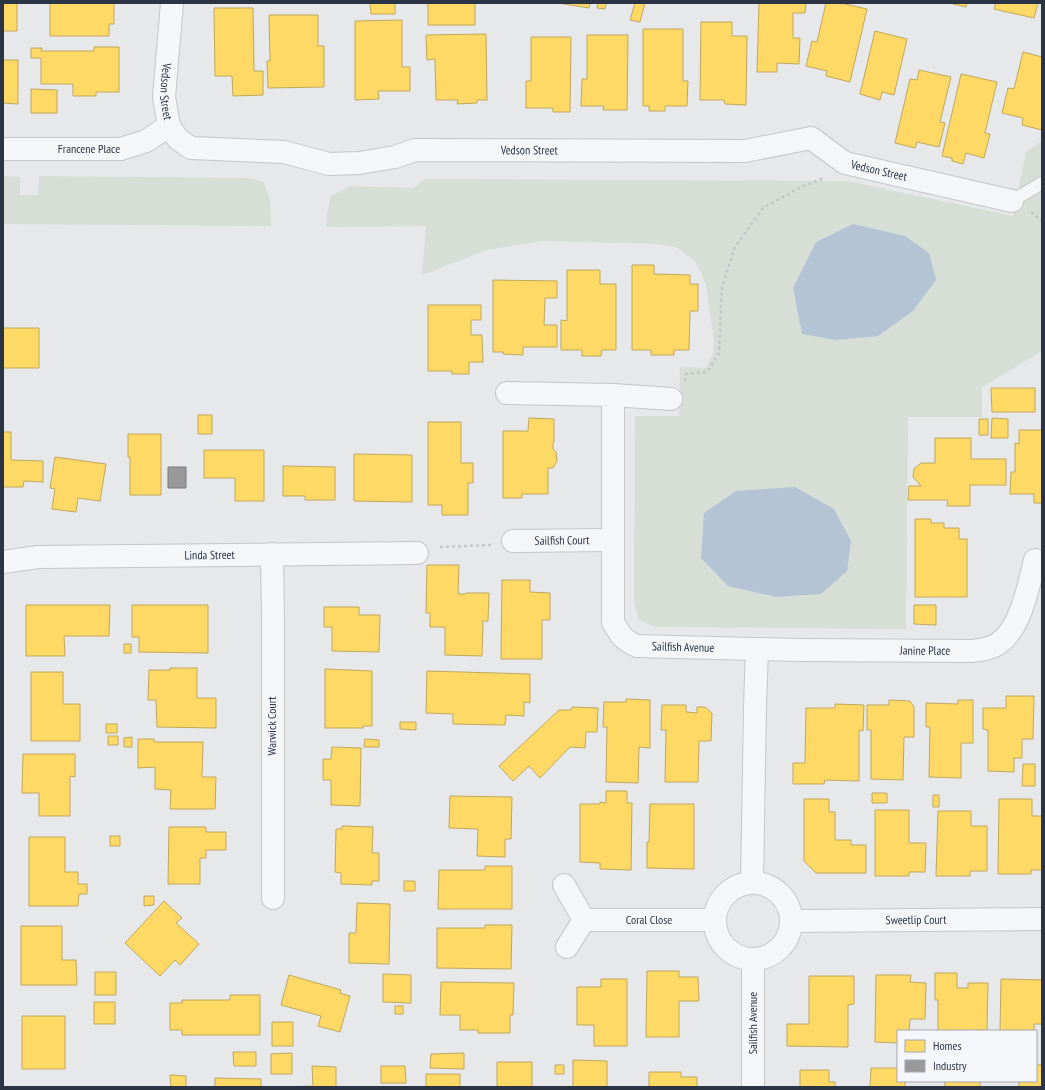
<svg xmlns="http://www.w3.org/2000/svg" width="1045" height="1090" font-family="'PT Sans Narrow',sans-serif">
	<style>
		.green { fill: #d6ded6 }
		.water { fill: #b4c4d5 }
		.homes { fill: #ffd966; stroke: #bfa85c }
		.industry { fill: #999; stroke: #787b80 }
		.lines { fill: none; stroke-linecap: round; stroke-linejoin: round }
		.service-casing { stroke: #c4c6c8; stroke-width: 14 }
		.minor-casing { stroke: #c4c6c8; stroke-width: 24 }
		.path { stroke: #c5c6ca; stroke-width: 2.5; stroke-dasharray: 3 3; stroke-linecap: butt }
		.service { stroke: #f5f6f7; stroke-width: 12 }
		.minor { stroke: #f5f6f7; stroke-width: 22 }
		.labels { text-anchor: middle; stroke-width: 4; stroke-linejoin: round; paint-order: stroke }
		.street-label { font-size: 12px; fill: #2b3445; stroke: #f4f6f9 }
	</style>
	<rect width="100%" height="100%" fill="#e6e8ea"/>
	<path class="green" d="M 1042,141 L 1042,351 L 982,387 L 982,417 L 908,417 L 906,629 L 656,627 L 639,620 L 634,602 L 635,416 L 679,416 L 680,367 L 706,368 L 713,353 L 714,340 L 706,284 L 696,262 L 678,248 L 658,244 L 543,241 L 487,250 L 422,275 L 426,226 L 326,227 L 327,212 L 331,196 L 350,186 L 414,188 L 425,179 L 848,181 L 1013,216 L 1026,152 Z
		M 3,176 L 20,177 L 20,195 L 38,195 L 39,176 L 249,178 L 264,182 L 270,199 L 271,226 L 3,224 Z"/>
	<path class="water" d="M 853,224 L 905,236 L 929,253 L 936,280 L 913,311 L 878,336 L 836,340 L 802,334 L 793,288 L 816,242 Z
		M 795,487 L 834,509 L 851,541 L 847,571 L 821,594 L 776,597 L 728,586 L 701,558 L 704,513 L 736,491 Z"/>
	<path class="homes" d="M 3,3 L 17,3 L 17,31 L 3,31 Z
		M 50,3 L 114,3 L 114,24 L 109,24 L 109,36 L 50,36 Z
		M 370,3 L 395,3 L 395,14 L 371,14 Z
		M 428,3 L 475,3 L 475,25 L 428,25 Z
		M 558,3 L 590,3 L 589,8 Z
		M 598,3 L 606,3 L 605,9 L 597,8 Z
		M 635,3 L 645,3 L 640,22 L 630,20 Z
		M 759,3 L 806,3 L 805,13 L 793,13 L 793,38 L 800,38 L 799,64 L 777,63 L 777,72 L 757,72 Z
		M 826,3 L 841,3 L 867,9 L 850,82 L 826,76 L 827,71 L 806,66 L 812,41 L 817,42 Z
		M 949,3 L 967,3 L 966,7 Z
		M 996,3 L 1038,3 L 1034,18 L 994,9 Z
		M 214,8 L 253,8 L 254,71 L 263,71 L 263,95 L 233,96 L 232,76 L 215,76 Z
		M 269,15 L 318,15 L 318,46 L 324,46 L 324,87 L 268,88 L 267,61 L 270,61 Z
		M 402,20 L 402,67 L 410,67 L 410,91 L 378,91 L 379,99 L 355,100 L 355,21 Z
		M 701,22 L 732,22 L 732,36 L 747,36 L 746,105 L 725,104 L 724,100 L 700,100 Z
		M 643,29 L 683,29 L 683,81 L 688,81 L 687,106 L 665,106 L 665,111 L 649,111 L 649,106 L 643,106 Z
		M 875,31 L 907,39 L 894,95 L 882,92 L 880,100 L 860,94 Z
		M 486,34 L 487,100 L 477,100 L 477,103 L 457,104 L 458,100 L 436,100 L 435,59 L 427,60 L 426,35 Z
		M 587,35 L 628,35 L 627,110 L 603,110 L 604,106 L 581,106 L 582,79 L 587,79 Z
		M 531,37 L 571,37 L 570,112 L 553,112 L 553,108 L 526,108 L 526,81 L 531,81 Z
		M 94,47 L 119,47 L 119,92 L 96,92 L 96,96 L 73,96 L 73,84 L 41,84 L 41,58 L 31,58 L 31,48 L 42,48 L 41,51 L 94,51 Z
		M 1023,52 L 1042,57 L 1042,130 L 1022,125 L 1023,118 L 1002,113 L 1008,88 L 1014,89 Z
		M 3,60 L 18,60 L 18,104 L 3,103 Z
		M 919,70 L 951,77 L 940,122 L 945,123 L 939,147 L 917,142 L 915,148 L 895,143 L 910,79 L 917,80 Z
		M 961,74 L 997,82 L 985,133 L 990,134 L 984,158 L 966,153 L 963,164 L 952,161 L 952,158 L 942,156 Z
		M 31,89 L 57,90 L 57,113 L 31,113 Z
		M 632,265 L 654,265 L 654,274 L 690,275 L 690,284 L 698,284 L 698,311 L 690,311 L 689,350 L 674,350 L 674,355 L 651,355 L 651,350 L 632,350 Z
		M 567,270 L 600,270 L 600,284 L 616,284 L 616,350 L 602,350 L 601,356 L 582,356 L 582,350 L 561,350 L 561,320 L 567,321 Z
		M 493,280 L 557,281 L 557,298 L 545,298 L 544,325 L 557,325 L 557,347 L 523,347 L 523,355 L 503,354 L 503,352 L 493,352 Z
		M 428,305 L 481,305 L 481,320 L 471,320 L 471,335 L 482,335 L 483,362 L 469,362 L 469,374 L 452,374 L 452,371 L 428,371 Z
		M 3,328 L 39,328 L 39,368 L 3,368 Z
		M 991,388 L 1035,388 L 1035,412 L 992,412 Z
		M 198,415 L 212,415 L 212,434 L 198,434 Z
		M 529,418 L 554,419 L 554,442 L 553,443 L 553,449 L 556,452 L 557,461 L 553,468 L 548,468 L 548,494 L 522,494 L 522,498 L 503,498 L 503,431 L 528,431 Z
		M 992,418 L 1008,419 L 1008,438 L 991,438 Z
		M 979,419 L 988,419 L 988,435 L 979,435 Z
		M 428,422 L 461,422 L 461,463 L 473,463 L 473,483 L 468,483 L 468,515 L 442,515 L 442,505 L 428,505 Z
		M 1019,430 L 1042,430 L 1042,503 L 1034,503 L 1034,494 L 1010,494 L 1011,472 L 1015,472 L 1015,443 L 1019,444 Z
		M 3,432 L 11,432 L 11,460 L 43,461 L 43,482 L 24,481 L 23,487 L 3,487 Z
		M 128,434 L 161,434 L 161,495 L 130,495 L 130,457 L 128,457 Z
		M 935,438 L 971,438 L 971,459 L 1006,459 L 1006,485 L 970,485 L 970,506 L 947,506 L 948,500 L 908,500 L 909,486 L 921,486 L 913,477 L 914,469 L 921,463 L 935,463 Z
		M 204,450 L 264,450 L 264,501 L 235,501 L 235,478 L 204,478 Z
		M 354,454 L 412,455 L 412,502 L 354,501 Z
		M 55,457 L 106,464 L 100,501 L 78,498 L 76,512 L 52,509 L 55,489 L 50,488 Z
		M 283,466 L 335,467 L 335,500 L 305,500 L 305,496 L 283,496 Z
		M 915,519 L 931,519 L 931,523 L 944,523 L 944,528 L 959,528 L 959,539 L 967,539 L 967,597 L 915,597 Z
		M 427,565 L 459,565 L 458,594 L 465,594 L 466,593 L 489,593 L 488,621 L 483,621 L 482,656 L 445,655 L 445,627 L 430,627 L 430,613 L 426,613 Z
		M 502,580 L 530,580 L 530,592 L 550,593 L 550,620 L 542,620 L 542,659 L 501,659 Z
		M 26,605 L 110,605 L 109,636 L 64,636 L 65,656 L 26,656 Z
		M 132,605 L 208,605 L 208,653 L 139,652 L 139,637 L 132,637 Z
		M 914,605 L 936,605 L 936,625 L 914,624 Z
		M 324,607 L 359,607 L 359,615 L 380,615 L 379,652 L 332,651 L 332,627 L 324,627 Z
		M 124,644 L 131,644 L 131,653 L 124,653 Z
		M 170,668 L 197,668 L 197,698 L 216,698 L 216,728 L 157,727 L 156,700 L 148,700 L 149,670 L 170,670 Z
		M 325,669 L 372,671 L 372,726 L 363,726 L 363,728 L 325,728 Z
		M 427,671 L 530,674 L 530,703 L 524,702 L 524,716 L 506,715 L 505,725 L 453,724 L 453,714 L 426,713 Z
		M 31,672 L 63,672 L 63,704 L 80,704 L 80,741 L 31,741 Z
		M 1006,696 L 1034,696 L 1033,739 L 1022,739 L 1022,758 L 1014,758 L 1014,772 L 988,771 L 988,730 L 983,729 L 983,708 L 1006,708 Z
		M 626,699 L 650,700 L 650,748 L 639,747 L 638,783 L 606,782 L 607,727 L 603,727 L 604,702 L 626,702 Z
		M 889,700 L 910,701 L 914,707 L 914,737 L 904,737 L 903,780 L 871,779 L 871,730 L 867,730 L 867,705 L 889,705 Z
		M 958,700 L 973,700 L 973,743 L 961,743 L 961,778 L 929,777 L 930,727 L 926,727 L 926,703 L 958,704 Z
		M 835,704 L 864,705 L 863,731 L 859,730 L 859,781 L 825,780 L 824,784 L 793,784 L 793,763 L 805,763 L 806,708 L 835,708 Z
		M 662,705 L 686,705 L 686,712 L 697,713 L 697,707 L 705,707 L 712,713 L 711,741 L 699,741 L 698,782 L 665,782 L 666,730 L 661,730 Z
		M 572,707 L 598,708 L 597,732 L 586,732 L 585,748 L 570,747 L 540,778 L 529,766 L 513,781 L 499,766 L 559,710 L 571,710 Z
		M 400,722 L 416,722 L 416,730 L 400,729 Z
		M 106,724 L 117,724 L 117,733 L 106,733 Z
		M 108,736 L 118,736 L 118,745 L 108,745 Z
		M 132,737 L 132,747 L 124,747 L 124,738 Z
		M 138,739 L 154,739 L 154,742 L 203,742 L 202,777 L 216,777 L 215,809 L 170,809 L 171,790 L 155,789 L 155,767 L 138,768 Z
		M 365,739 L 379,740 L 379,747 L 364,747 Z
		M 332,747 L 361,748 L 360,806 L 331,805 L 331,780 L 323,780 L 323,759 L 331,759 Z
		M 23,754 L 75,754 L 75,777 L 70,776 L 70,816 L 39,816 L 39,793 L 22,793 Z
		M 1023,764 L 1035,764 L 1035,786 L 1022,786 Z
		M 606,791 L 627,791 L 627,803 L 632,803 L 631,870 L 600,869 L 600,863 L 580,862 L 580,804 L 600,804 L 600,802 L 606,803 Z
		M 872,793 L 887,793 L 887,803 L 872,803 Z
		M 933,795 L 939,795 L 939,807 L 933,807 Z
		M 450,796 L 512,797 L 511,839 L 505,839 L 505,857 L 477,856 L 478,829 L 449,828 Z
		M 804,799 L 829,799 L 829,812 L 835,812 L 835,840 L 851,840 L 851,845 L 866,845 L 866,873 L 816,873 L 804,861 Z
		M 999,799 L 1032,799 L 1032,816 L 1042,816 L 1042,870 L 1031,870 L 1031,874 L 998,874 Z
		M 650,804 L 694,804 L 694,869 L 647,868 L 647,842 L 649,842 Z
		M 875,810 L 909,810 L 909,843 L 926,843 L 925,872 L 909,872 L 909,876 L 875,876 Z
		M 938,811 L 971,811 L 971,826 L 987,826 L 987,871 L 970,871 L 970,876 L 936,876 Z
		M 342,826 L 373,827 L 372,853 L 379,853 L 379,881 L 372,881 L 372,885 L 341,884 L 341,873 L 335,872 L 336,829 L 342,829 Z
		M 169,827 L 206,827 L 206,832 L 226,832 L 226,850 L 206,850 L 206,858 L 200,858 L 200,884 L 168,884 Z
		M 110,836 L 120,836 L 120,846 L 110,846 Z
		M 29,837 L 65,837 L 65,872 L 78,872 L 78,884 L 87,884 L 87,894 L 79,894 L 78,906 L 29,906 Z
		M 485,866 L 512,866 L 512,909 L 438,909 L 439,870 L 485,870 Z
		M 404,881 L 415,881 L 415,891 L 404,891 Z
		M 144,896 L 154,896 L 154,905 L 144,906 Z
		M 164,901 L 182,918 L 176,923 L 199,944 L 180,965 L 175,960 L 160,976 L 125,943 Z
		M 357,903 L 390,904 L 389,964 L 349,963 L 349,933 L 356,933 Z
		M 485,925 L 512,925 L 511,969 L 437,968 L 437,928 L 485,928 Z
		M 21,926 L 62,926 L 62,960 L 76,960 L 77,985 L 21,985 Z
		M 647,971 L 679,971 L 679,977 L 698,977 L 699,1001 L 679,1001 L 679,1037 L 646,1037 Z
		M 95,972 L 116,972 L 116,995 L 95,995 Z
		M 935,973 L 957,973 L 957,988 L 968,988 L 968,983 L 988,983 L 987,1030 L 938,1031 L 938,1000 L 935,1000 Z
		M 383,974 L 411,975 L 411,1003 L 383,1002 Z
		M 289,975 L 341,990 L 340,993 L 350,996 L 340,1032 L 318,1026 L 321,1016 L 281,1005 Z
		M 876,975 L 911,975 L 910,982 L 926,983 L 925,1019 L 910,1019 L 909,1031 L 898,1031 L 898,1043 L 875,1042 Z
		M 809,976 L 854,976 L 854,1004 L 848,1005 L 848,1047 L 787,1046 L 787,1024 L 809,1024 Z
		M 601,979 L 627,979 L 627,1046 L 594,1046 L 594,1025 L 577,1025 L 577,987 L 601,987 Z
		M 1001,979 L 1042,980 L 1042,1024 L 1034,1024 L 1034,1031 L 1000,1031 Z
		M 441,982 L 514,983 L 513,1015 L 510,1015 L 510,1033 L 478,1033 L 478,1030 L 460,1030 L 460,1015 L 440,1015 Z
		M 230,995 L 260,995 L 260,1035 L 182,1035 L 182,1030 L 170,1030 L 170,1003 L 182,1003 L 182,1000 L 230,1000 Z
		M 94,1002 L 115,1002 L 115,1024 L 94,1024 Z
		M 395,1006 L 403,1006 L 403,1014 L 395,1014 Z
		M 22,1016 L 65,1016 L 65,1069 L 22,1069 Z
		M 272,1022 L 293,1022 L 293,1046 L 272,1046 Z
		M 233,1052 L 256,1052 L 256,1066 L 234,1066 Z
		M 292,1053 L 292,1074 L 271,1074 L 271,1054 Z
		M 464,1053 L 464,1069 L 430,1068 L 431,1054 Z
		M 573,1060 L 607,1061 L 607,1087 L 573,1087 Z
		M 497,1062 L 532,1062 L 532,1087 L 497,1087 Z
		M 555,1065 L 564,1065 L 564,1074 L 555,1074 Z
		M 1036,1065 L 1042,1065 L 1042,1087 L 1019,1087 L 1019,1081 L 1036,1081 Z
		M 312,1066 L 336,1067 L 336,1087 L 284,1087 L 313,1086 Z
		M 381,1066 L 405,1066 L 406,1083 L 381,1083 Z
		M 871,1068 L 898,1068 L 898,1081 L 905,1081 L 905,1087 L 870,1087 Z
		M 800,1070 L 829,1070 L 829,1082 L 835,1082 L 835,1087 L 800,1087 Z
		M 649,1072 L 681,1072 L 681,1077 L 697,1077 L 697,1087 L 649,1087 Z
		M 426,1074 L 460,1074 L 460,1087 L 426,1087 Z
		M 170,1075 L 186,1076 L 186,1087 L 171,1087 Z
		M 215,1078 L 261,1079 L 261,1087 L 215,1087 Z
		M 945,1081 L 980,1081 L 980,1087 L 997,1087 L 945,1087 Z"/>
	<path class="industry" d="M 168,467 L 186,467 L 186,488 L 168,488 Z"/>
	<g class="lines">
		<defs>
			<path id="service" d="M 1012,201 L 1042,183"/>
			<g id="minor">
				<path id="s1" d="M 172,3 L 164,97 L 169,126 L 178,139 L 191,148 L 284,152 L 329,164 L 359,163 L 395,157 L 415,150 L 745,151 L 811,138 L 845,163 L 1012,201"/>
				<path id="s2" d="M 3,149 L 121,149 L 146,141 L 169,126"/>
				<path id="s3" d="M 507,393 L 613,395 L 613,622 C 620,635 623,640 637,646 L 799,650 L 972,651 C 981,650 991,649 999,643 C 1021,628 1029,584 1035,560"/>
				<path d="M 613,395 L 671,399"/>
				<path id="s4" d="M 513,541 L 612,540"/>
				<path d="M 272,554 L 273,619 L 273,898"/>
				<path id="s5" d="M 3,562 L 38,557 L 417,553"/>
				<path d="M 752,883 L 755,707 L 757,649"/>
				<circle cx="753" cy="921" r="38"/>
				<path d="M 564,885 L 584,920 L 567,947"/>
				<path id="s6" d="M 584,920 L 715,920"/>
				<path id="s7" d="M 791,921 L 1042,919"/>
				<path d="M 753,959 L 753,1087"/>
			</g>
		</defs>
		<use href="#service" class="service-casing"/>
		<use href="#minor" class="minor-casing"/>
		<path class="path" d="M 1031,212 L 1042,221
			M 685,381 L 686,374 L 707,372 L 719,353 L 722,287 L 735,247 L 763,208 L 801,187 L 824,178
			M 440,547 L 491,545"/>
		<use href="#service" class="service"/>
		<use href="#minor" class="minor"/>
	</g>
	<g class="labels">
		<g class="street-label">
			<text dy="4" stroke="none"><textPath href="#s1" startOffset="89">Vedson Street</textPath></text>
			<text dy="4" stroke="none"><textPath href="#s2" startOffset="86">Francene Place</textPath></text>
			<text dy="4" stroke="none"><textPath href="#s1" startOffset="497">Vedson Street</textPath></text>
			<text dy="4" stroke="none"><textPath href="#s1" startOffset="857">Vedson Street</textPath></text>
			<text dy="4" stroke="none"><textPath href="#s4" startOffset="49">Sailfish Court</textPath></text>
			<text dy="4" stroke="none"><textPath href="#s5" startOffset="207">Linda Street</textPath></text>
			<text dy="4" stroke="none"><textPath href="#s3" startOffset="414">Sailfish Avenue</textPath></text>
			<text dy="4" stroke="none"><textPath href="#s3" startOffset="656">Janine Place</textPath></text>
			<text transform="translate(272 726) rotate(-90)" y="4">Warwick Court</text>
			<text dy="4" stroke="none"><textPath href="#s6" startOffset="65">Coral Close</textPath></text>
			<text dy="4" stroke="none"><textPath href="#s7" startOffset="125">Sweetlip Court</textPath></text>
			<text transform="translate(753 1023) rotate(-90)" y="4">Sailfish Avenue</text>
		</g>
	</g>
	<rect width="1045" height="1090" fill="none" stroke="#2b3445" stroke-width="8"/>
	<rect x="897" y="1030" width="140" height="52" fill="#f4f6f9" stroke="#a4a8b1"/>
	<rect x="905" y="1040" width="20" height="12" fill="#ffd966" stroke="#a4a8b1"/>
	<text x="933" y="1050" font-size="12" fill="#2b3445">Homes</text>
	<rect x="905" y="1060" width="20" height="12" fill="#999999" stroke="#a4a8b1"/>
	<text x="933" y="1070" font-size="12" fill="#2b3445">Industry</text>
</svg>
